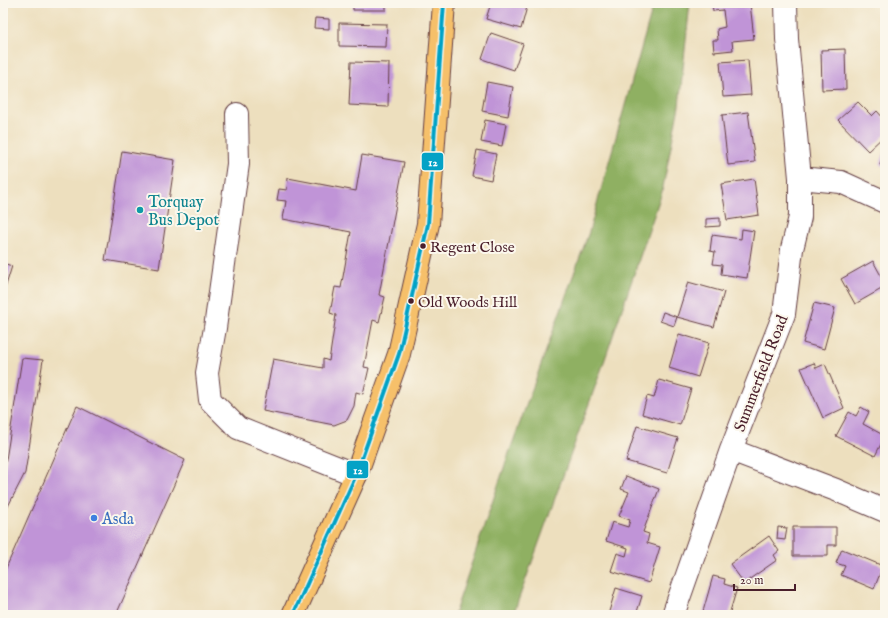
<svg xmlns="http://www.w3.org/2000/svg" width="888" height="618" font-family="'IM FELL English',serif">
	<style>
		.forest { fill: #8fb062; stroke: #6c6846 }
		.building { fill: #c094d7 }
		.lines { fill: none; stroke-linecap: round; stroke-linejoin: round }
		.minor-casing { stroke: #623c41; stroke-width: 24 }
		.major-casing { stroke: #623c41; stroke-width: 24 }
		.minor { stroke: #fff; stroke-width: 22 }
		.major { stroke: #f6c06b; stroke-width: 22 }
		.bus-1-casing { stroke: #fbf7ec; stroke-width: 7 }
		.bus-1 { stroke: #04a2c6; stroke-width: 4 }
		.culture-dot { fill: #0f9aa8; stroke: #fbf7ec; stroke-width: 1.5 }
		.bus-dot { fill: #4a1f2b; stroke: #fbf7ec; stroke-width: 1.5 }
		.shop-dot { fill: #3f7fe0; stroke: #fbf7ec; stroke-width: 1.5 }
		.labels { text-anchor: middle; stroke-width: 4; stroke-linejoin: round; paint-order: stroke }
		.bus-label { font-size: 15px; fill: #4a1f2b; stroke: #fbf7ec; text-anchor: start }
		.culture-label { font-size: 16px; fill: #0d838f; stroke: #fbf7ec; text-anchor: start }
		.street-label { font-size: 16px; fill: #4a1f2b; stroke: #fbf7ec }
		.shop-label { font-size: 16px; fill: #366cbe; stroke: #fbf7ec; text-anchor: start }
		.line-badge { stroke: #fbf7ec; stroke-width: 1.5 }
		.badge-label { font-size: 11px; text-anchor: middle; font-weight: bold; fill: #fff }
	</style>
	<rect width="100%" height="100%" fill="#fbf7ec"/>
	<filter id="ink" filterUnits="userSpaceOnUse"><feTurbulence type="fractalNoise" baseFrequency=".025" numOctaves="2"/><feDisplacementMap in="SourceGraphic" scale="8" xChannelSelector="R" yChannelSelector="G"/><feConvolveMatrix kernelMatrix="1 2 1 2 8 2 1 2 1" color-interpolation-filters="sRGB"/></filter>
	<filter id="wash" filterUnits="userSpaceOnUse"><feTurbulence type="fractalNoise" baseFrequency=".012" numOctaves="4" result="noise"/><feDisplacementMap in="SourceGraphic" scale="16" xChannelSelector="R" yChannelSelector="G"/><feGaussianBlur stdDeviation="0.9" result="paint"/><feColorMatrix in="noise" values="0 0 0 0 0 0 0 0 0 0 0 0 0 0 0 0 0 1.4 0 .05"/><feComposite in="paint" operator="in"/></filter>
	<g filter="url(#wash)">
		<rect width="100%" height="100%" fill="#eddfbe"/>
		<path class="forest" d="M 654,3 L 690,3 L 679,106 L 662,192 L 604,362 L 513,615 L 454,615 L 509,453 L 589,232 Z"/>
		<g id="blocks">
			<path class="building" d="M 353,3 L 386,3 L 386,10 L 353,10 Z
				M 491,3 L 528,3 L 521,29 L 486,19 Z
				M 712,3 L 750,3 L 754,39 L 732,41 L 733,50 L 714,52 L 713,40 L 718,40 L 717,29 L 725,27 L 723,10 L 713,11 Z
				M 315,18 L 329,19 L 329,29 L 314,28 Z
				M 339,23 L 387,24 L 386,47 L 339,46 Z
				M 491,33 L 523,44 L 514,70 L 482,59 Z
				M 845,49 L 846,89 L 822,90 L 821,50 Z
				M 748,60 L 751,95 L 723,97 L 720,62 Z
				M 351,62 L 389,63 L 388,107 L 349,105 Z
				M 487,82 L 513,87 L 508,116 L 482,111 Z
				M 858,102 L 872,116 L 877,111 L 885,120 L 885,135 L 868,151 L 838,120 Z
				M 748,112 L 755,162 L 728,165 L 722,115 Z
				M 485,120 L 506,124 L 502,146 L 481,142 Z
				M 477,150 L 496,154 L 491,180 L 472,176 Z
				M 122,151 L 175,160 L 159,269 L 105,260 Z
				M 884,152 L 885,153 L 885,167 L 880,165 Z
				M 362,155 L 404,162 L 379,295 L 385,297 L 379,322 L 373,320 L 364,367 L 369,368 L 363,394 L 356,392 L 354,406 L 347,420 L 334,425 L 263,411 L 273,359 L 323,368 L 323,359 L 329,361 L 336,315 L 330,313 L 335,287 L 341,288 L 351,232 L 283,219 L 286,201 L 277,200 L 279,189 L 287,190 L 288,178 L 356,191 Z
				M 754,179 L 759,215 L 727,220 L 721,184 Z
				M 720,218 L 720,226 L 706,227 L 706,219 Z
				M 742,229 L 754,231 L 747,278 L 721,274 L 722,265 L 713,264 L 715,252 L 710,251 L 712,235 L 741,239 Z
				M 873,261 L 885,283 L 885,287 L 855,304 L 841,279 Z
				M 3,263 L 12,266 L 3,295 Z
				M 688,282 L 724,292 L 714,327 L 677,317 Z
				M 814,303 L 835,308 L 824,349 L 803,343 Z
				M 663,312 L 677,317 L 674,326 L 660,321 Z
				M 679,334 L 709,343 L 698,377 L 669,368 Z
				M 22,358 L 43,360 L 25,473 L 3,516 L 3,470 L 5,466 Z
				M 814,363 L 816,368 L 825,364 L 844,408 L 823,418 L 801,368 Z
				M 659,380 L 691,389 L 680,425 L 642,414 L 647,396 L 654,398 Z
				M 77,406 L 185,460 L 116,615 L 3,615 L 3,575 Z
				M 861,407 L 869,412 L 863,424 L 885,436 L 875,456 L 836,436 L 849,412 L 856,416 Z
				M 637,426 L 678,438 L 667,473 L 626,461 Z
				M 626,476 L 659,489 L 643,532 L 649,534 L 647,543 L 660,547 L 649,583 L 611,571 L 617,553 L 626,556 L 628,548 L 606,541 L 612,522 L 628,527 L 630,520 L 619,516 L 629,492 L 621,489 Z
				M 778,527 L 787,528 L 785,540 L 777,539 Z
				M 793,527 L 836,527 L 836,545 L 828,545 L 828,556 L 793,556 Z
				M 769,536 L 779,551 L 774,555 L 777,560 L 744,583 L 730,564 Z
				M 842,549 L 883,566 L 874,589 L 841,575 L 845,566 L 836,563 Z
				M 713,576 L 725,579 L 724,584 L 737,588 L 729,615 L 702,615 Z
				M 616,588 L 642,596 L 636,615 L 608,615 Z"/>
		</g>
	</g>
	<g filter="url(#ink)">
		<use href="#blocks" fill-opacity="0" stroke="#623c41" stroke-width="1"/>
		<g class="lines">
			<defs>
				<path id="minor" d="M 237,114 L 238,164 L 215,328 L 207,373 L 210,400 L 238,428 L 356,475
					M 800,178 L 841,182 L 885,202
					M 731,450 L 836,490 L 885,511
					M 673,615 L 731,450 L 784,314 L 792,249 L 800,217 L 800,178 L 787,39 L 786,3"/>
				<path id="major" d="M 293,615 L 356,475 L 399,354 L 428,224 L 444,3"/>
			</defs>
			<use href="#minor" class="minor-casing"/>
			<use href="#major" class="major-casing"/>
			<use href="#minor" class="minor"/>
			<use href="#major" class="major"/>
			<defs>
				<path id="bus-1" d="M 293,615 L 356,475 L 399,354 L 428,224 L 444,3"/>
			</defs>
			<use href="#bus-1" class="bus-1-casing"/>
			<use href="#bus-1" class="bus-1"/>
		</g>
	</g>
	<circle class="culture-dot" cx="140" cy="210" r="4"/>
	<g class="bus-dot">
		<circle cx="423" cy="246" r="3.5"/>
		<circle cx="411" cy="301" r="3.5"/>
	</g>
	<circle class="shop-dot" cx="94" cy="518" r="4"/>
	<g class="labels">
		<g class="bus-label">
			<text x="430" y="252">Regent Close</text>
			<text x="418" y="307">Old Woods Hill</text>
		</g>
		<g class="culture-label">
			<text x="148" y="207">Torquay<tspan x="148" dy="18">Bus Depot</tspan></text>
		</g>
		<g class="street-label">
			<text transform="translate(760 373) rotate(-69)" y="6">Summerfield Road</text>
		</g>
		<g class="shop-label">
			<text x="102" y="524">Asda</text>
		</g>
	</g>
	<g class="line-badge">
		<rect x="421" y="152" width="23" height="19" rx="4" fill="#04a2c6"/>
		<rect x="346" y="460" width="23" height="19" rx="4" fill="#04a2c6"/>
	</g>
	<g class="badge-label">
		<text x="433" y="166">12</text>
		<text x="358" y="474">12</text>
	</g>
	<rect width="888" height="618" fill="none" stroke="#fbf7ec" stroke-width="16"/>
	<path d="M734 584v6h61v-6" fill="none" stroke="#4a1f2b" stroke-width="2"/>
	<text x="740" y="584" font-size="12" fill="#4a1f2b" stroke="#fbf7ec" stroke-width="3" paint-order="stroke">20 m</text>
</svg>
